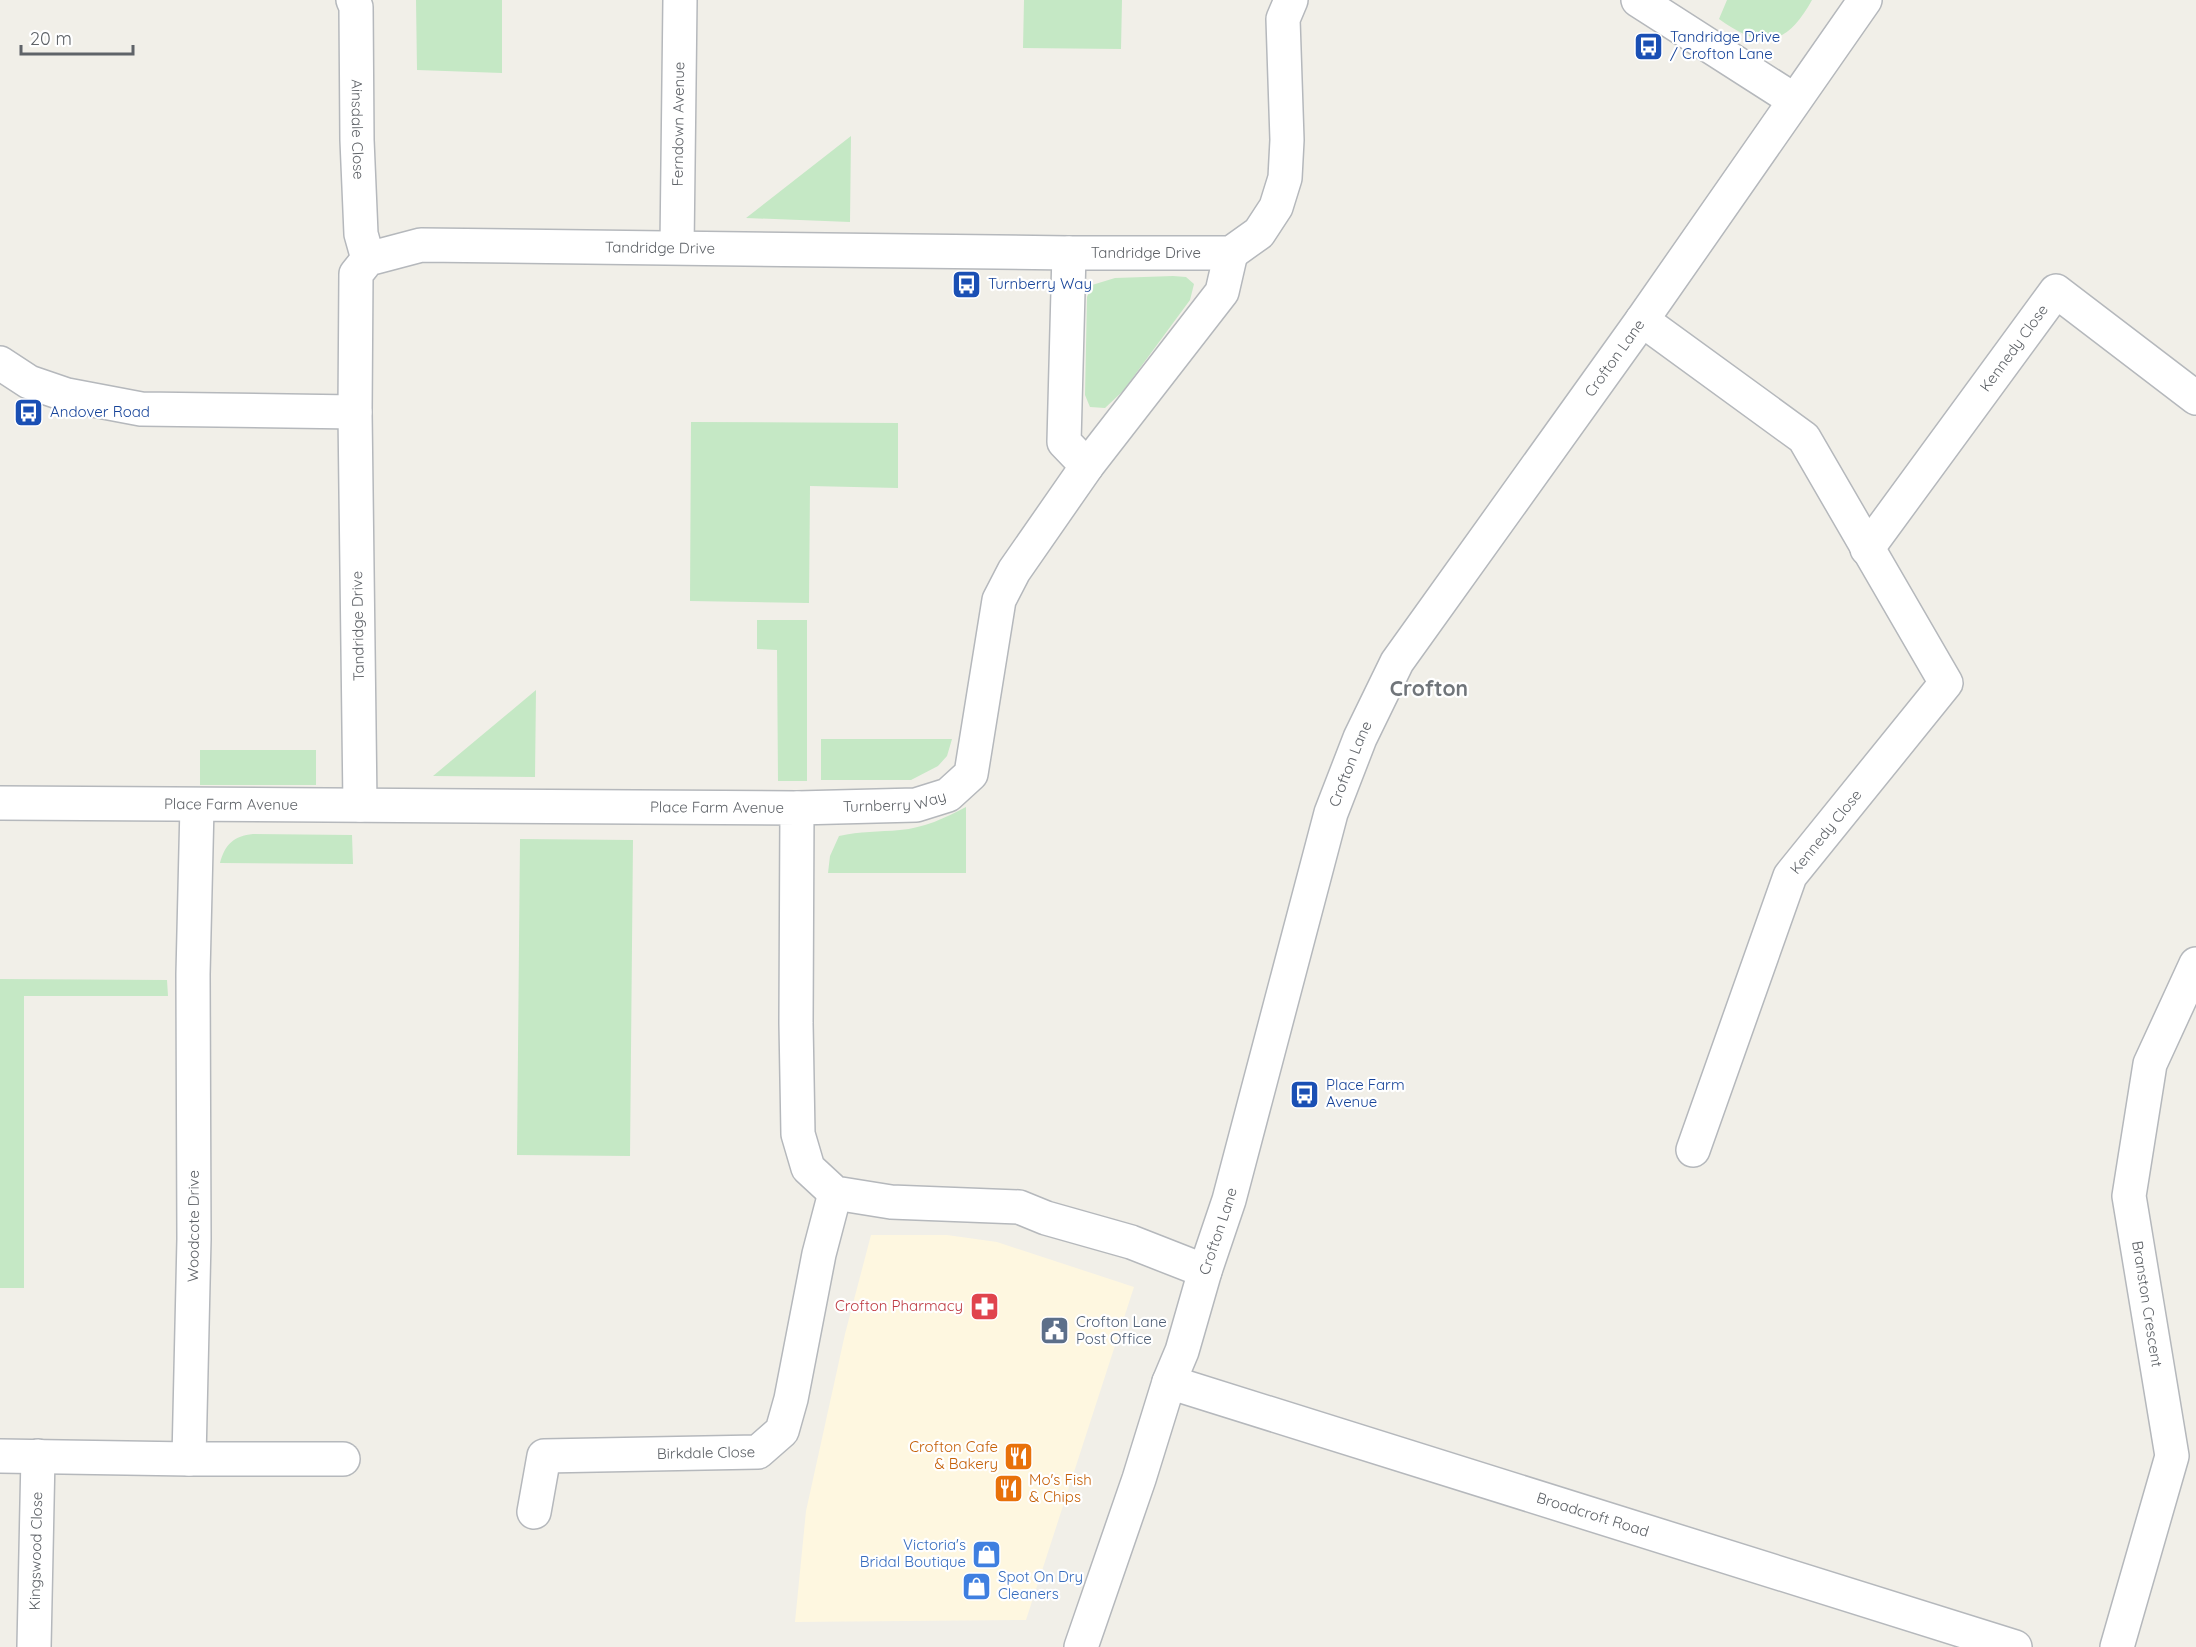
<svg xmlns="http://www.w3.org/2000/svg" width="2196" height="1647" font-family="Quicksand,sans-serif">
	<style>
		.commercial { fill: #fef7e0 }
		.green { fill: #c5e8c5 }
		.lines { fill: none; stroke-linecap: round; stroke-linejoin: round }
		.minor-casing { stroke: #b5b8bc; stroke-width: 36 }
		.minor { stroke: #fff; stroke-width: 33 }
		.labels { text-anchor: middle; stroke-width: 4.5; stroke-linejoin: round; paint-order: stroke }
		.transit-label { font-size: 15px; fill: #164399; stroke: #fff; text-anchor: start }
		.street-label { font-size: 15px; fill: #5f6368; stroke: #fff }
		.health-label { font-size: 15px; fill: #be3a42; stroke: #fff; text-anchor: end }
		.service-label { font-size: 15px; fill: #4e5e75; stroke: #fff; text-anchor: start }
		.food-label { font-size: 15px; fill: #c56008; stroke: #fff; text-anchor: end }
		.shop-label { font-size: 15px; fill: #366cbe; stroke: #fff; text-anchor: end }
		.district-label { font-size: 21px; font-weight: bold; fill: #70757a; stroke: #fff }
	</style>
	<rect width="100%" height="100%" fill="#f1efe8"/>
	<path class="commercial" d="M 871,1235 L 947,1235 L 997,1242 L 1134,1287 L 1026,1620 L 795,1622 L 806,1511 L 845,1334 Z"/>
	<path class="green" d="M 416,0 L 502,0 L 502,73 L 417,70 Z
		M 1024,0 L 1122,0 L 1121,49 L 1023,48 Z
		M 1727,0 L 1812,0 C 1786,47 1762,50 1719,19 Z
		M 851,136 L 850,222 L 746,218 Z
		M 1173,276 L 1186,277 L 1194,284 L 1190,300 L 1123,391 L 1105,408 L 1090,407 L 1085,395 L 1087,297 L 1092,285 L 1115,278 Z
		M 691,422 L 898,423 L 898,488 L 810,486 L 809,603 L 690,601 Z
		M 757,620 L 807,620 L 807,781 L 778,781 L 777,650 L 757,649 Z
		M 536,690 L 535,777 L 433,776 Z
		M 821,739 L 952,739 L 947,756 L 938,766 L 911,780 L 821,780 Z
		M 200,750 L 316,750 L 316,785 L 200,785 Z
		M 966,807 L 966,873 L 828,873 L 830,856 L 839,836 C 860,831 879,832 900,830 C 924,828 945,818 966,807 Z
		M 253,834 L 352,835 L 353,864 L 220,863 C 225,844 234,836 253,834 Z
		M 520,839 L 633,840 L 630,1156 L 517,1155 Z
		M 0,979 L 167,980 L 168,996 L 24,996 L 24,1288 L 0,1288 Z"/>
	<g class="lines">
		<defs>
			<g id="minor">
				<path id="s1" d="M 353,0 L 356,7 L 357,140 L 361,234 L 368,259"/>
				<path d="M 1638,0 L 1794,100"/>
				<path id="s2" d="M 677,247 L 680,0"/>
				<path d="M 1642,320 L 1804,438 L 1946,683 L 1790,876 L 1693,1150"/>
				<path d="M 0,363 L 29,382 L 67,395 L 141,409 L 355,412"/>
				<path d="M 1087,466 L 1222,292 L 1231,253"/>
				<path id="s3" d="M 1867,549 L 2056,291 L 2196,398"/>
				<path id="s4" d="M 0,803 L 797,808 L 796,1023 L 798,1134 L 808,1168 L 835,1193 L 891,1202 L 1019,1207 L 1046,1218 L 1131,1242 L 1205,1271"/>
				<path id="s5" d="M 360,805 L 355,412 L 356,274 L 368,259 L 421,245 L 1069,253 L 1231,253 L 1259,233 L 1276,207 L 1285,178 L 1287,140 L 1283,19 L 1291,0"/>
				<path id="s6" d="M 797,808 L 916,805 L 948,795 L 971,774 L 999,600 L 1014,571 L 1087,466 L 1064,442 L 1069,253"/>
				<path id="s7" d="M 1169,1382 L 2015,1647"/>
				<path id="s8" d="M 0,1456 L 189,1459 L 194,1239 L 193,974 L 197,806"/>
				<path d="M 189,1459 L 343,1459"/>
				<path id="s9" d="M 534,1512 L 544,1456 L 758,1452 L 782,1431 L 791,1399 L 819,1254 L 835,1193"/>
				<path id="s10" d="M 34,1647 L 38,1456"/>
				<path id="s11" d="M 1081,1647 L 1139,1479 L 1169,1382 L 1182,1351 L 1205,1271 L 1229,1200 L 1331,813 L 1360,738 L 1397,662 L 1642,320 L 1865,0"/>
				<path d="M 2117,1647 L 2172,1456 L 2129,1196 L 2150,1064 L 2196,964"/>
			</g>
		</defs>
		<use href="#minor" class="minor-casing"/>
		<use href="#minor" class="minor"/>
	</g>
	<defs>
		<symbol id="bus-square" viewBox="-11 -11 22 22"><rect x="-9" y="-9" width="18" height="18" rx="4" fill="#1a4fb4" stroke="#fff"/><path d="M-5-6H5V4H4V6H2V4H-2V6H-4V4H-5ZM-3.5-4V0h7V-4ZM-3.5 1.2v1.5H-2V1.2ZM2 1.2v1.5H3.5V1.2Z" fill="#fff"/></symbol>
		<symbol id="pharmacy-square" viewBox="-11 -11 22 22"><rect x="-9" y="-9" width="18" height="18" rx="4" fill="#e0444e" stroke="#fff"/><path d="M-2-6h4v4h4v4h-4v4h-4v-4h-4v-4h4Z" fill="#fff"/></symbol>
		<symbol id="civic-square" viewBox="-11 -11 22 22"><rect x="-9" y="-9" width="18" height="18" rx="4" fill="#5c6f8a" stroke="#fff"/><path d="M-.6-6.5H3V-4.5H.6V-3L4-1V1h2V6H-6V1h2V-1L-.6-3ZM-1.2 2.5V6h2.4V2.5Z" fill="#fff"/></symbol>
		<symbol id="restaurant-square" viewBox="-11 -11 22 22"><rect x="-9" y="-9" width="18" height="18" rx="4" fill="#e8710a" stroke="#fff"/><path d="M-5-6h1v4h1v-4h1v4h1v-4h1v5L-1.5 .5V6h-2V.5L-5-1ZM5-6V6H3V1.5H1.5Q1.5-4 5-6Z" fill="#fff"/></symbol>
		<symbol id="shop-square" viewBox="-11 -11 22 22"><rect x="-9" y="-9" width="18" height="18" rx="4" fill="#3f7fe0" stroke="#fff"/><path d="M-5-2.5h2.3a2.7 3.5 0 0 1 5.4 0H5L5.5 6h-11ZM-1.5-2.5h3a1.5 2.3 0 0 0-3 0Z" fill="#fff"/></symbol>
	</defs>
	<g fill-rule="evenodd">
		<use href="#bus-square" x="1632" y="30" width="33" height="33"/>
		<use href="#bus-square" x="950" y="268" width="33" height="33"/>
		<use href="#bus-square" x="12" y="396" width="33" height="33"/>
		<use href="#bus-square" x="1288" y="1078" width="33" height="33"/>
		<use href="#pharmacy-square" x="968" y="1290" width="33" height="33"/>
		<use href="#civic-square" x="1038" y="1314" width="33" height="33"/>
		<use href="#restaurant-square" x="1002" y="1440" width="33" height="33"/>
		<use href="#restaurant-square" x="992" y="1472" width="33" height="33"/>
		<use href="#shop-square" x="970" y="1538" width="33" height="33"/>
		<use href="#shop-square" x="960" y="1570" width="33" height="33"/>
	</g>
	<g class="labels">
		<g class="transit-label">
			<text x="1670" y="42">Tandridge Drive<tspan x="1670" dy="17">/ Crofton Lane</tspan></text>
			<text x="988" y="289">Turnberry Way</text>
			<text x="50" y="417">Andover Road</text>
			<text x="1326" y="1090">Place Farm<tspan x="1326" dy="17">Avenue</tspan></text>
		</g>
		<g class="street-label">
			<text dy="5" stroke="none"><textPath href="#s2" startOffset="123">Ferndown Avenue</textPath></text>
			<text dy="5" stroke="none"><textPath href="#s1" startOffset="130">Ainsdale Close</textPath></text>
			<text dy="5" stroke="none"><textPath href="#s5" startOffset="844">Tandridge Drive</textPath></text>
			<text dy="5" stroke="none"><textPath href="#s5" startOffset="1330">Tandridge Drive</textPath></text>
			<text dy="5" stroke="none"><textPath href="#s3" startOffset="249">Kennedy Close</textPath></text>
			<text dy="5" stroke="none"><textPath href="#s11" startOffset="1410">Crofton Lane</textPath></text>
			<text transform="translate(358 626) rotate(-91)" y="5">Tandridge Drive</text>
			<text dy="5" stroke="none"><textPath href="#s11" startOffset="924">Crofton Lane</textPath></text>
			<text dy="5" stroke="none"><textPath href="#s6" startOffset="98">Turnberry Way</textPath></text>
			<text dy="5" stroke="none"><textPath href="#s4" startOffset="231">Place Farm Avenue</textPath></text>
			<text dy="5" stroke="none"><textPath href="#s4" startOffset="717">Place Farm Avenue</textPath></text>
			<text transform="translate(1826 832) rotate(-51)" y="5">Kennedy Close</text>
			<text dy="5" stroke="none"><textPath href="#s8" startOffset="422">Woodcote Drive</textPath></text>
			<text dy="5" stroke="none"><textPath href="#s11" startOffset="438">Crofton Lane</textPath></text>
			<text transform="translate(2147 1304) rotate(81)" y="5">Branston Crescent</text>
			<text dy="5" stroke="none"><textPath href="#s9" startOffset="219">Birkdale Close</textPath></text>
			<text dy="5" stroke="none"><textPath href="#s7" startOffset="444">Broadcroft Road</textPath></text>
			<text dy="5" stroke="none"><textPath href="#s10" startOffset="96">Kingswood Close</textPath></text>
		</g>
		<g class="health-label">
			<text x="963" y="1311">Crofton Pharmacy</text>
		</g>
		<g class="service-label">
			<text x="1076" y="1327">Crofton Lane<tspan x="1076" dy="17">Post Office</tspan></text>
		</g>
		<g class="food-label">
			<text x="998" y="1452">Crofton Cafe<tspan x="998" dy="17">&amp; Bakery</tspan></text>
			<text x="1029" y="1485" text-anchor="start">Mo's Fish<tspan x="1029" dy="17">&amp; Chips</tspan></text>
		</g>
		<g class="shop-label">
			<text x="966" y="1550">Victoria's<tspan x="966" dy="17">Bridal Boutique</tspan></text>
			<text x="998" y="1582" text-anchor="start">Spot On Dry<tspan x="998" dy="17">Cleaners</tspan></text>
		</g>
		<g class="district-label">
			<text x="1429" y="696">Crofton</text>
		</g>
	</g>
	<path d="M21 45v9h112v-9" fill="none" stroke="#5f6368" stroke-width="3"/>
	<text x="30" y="45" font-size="18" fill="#5f6368" stroke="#ffffff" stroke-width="4.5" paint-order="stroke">20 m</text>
</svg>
